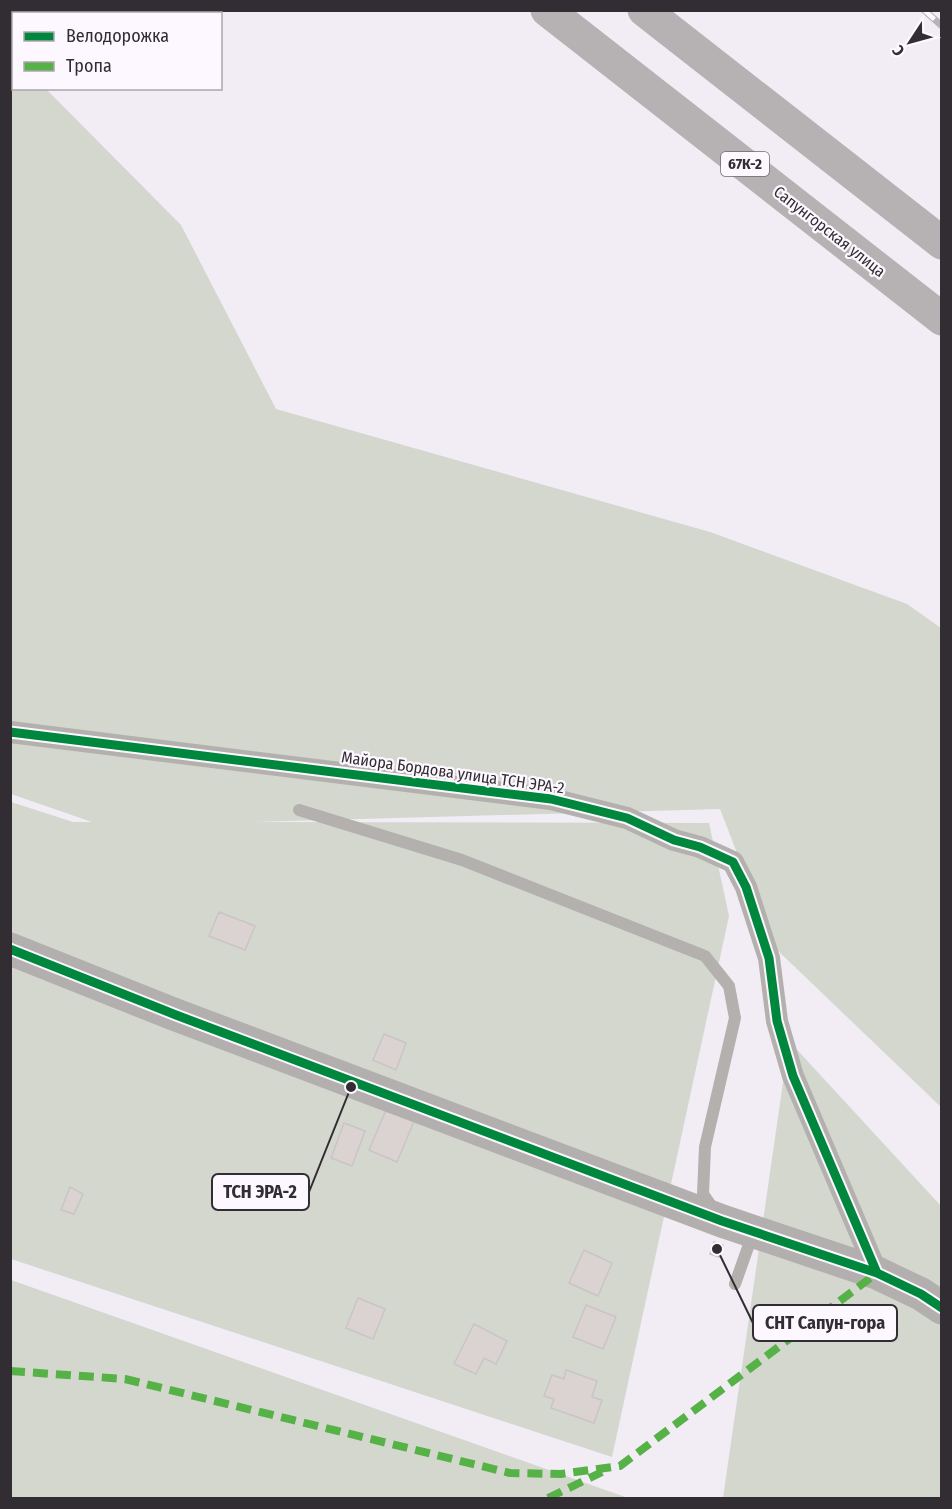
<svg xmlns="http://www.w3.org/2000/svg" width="952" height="1509" font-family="'Fira Sans Condensed',sans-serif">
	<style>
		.green { fill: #d3d7ce }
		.building { fill: #dbd3d2; stroke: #cac4c6; stroke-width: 1.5 }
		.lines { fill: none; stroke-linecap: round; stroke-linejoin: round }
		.lane { stroke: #b3b0ae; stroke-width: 12 }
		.street { stroke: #b3b0ae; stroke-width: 22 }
		.secondary { stroke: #b3afae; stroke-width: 33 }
		.primary { stroke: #b6b2b3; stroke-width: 33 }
		.rail-casing { stroke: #b6b2b5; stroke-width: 7 }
		.rail { stroke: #fdf8ff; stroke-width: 4.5; stroke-dasharray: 14; stroke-linecap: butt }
		.quiet { stroke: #56b246; stroke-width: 8; stroke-dasharray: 15 8; stroke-linecap: butt }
		.cycleway-casing { stroke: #fdf8ff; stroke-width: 13 }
		.cycleway { stroke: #00873e; stroke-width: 9 }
		.labels { text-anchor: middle; stroke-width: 4.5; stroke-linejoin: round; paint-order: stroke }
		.shield { fill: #fdf8ff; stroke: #6e6a70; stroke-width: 1.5 }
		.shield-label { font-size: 15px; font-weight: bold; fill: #312d33 }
		.street-label { font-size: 16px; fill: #312d33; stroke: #fdf8ff }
		.leader { fill: none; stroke: #312d33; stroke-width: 2 }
		.callout-dot { fill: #312d33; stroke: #fdf8ff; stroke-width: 2 }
		.callout { fill: #fdf8ff; stroke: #312d33; stroke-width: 2 }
		.callout-label { font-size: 18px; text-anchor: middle; font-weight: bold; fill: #312d33 }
	</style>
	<rect width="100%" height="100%" fill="#f2ecf5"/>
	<path class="green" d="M 10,53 L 13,56 L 14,88 L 46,89 L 181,225 L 276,409 L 710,532 L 907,604 L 941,628 L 941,1107 L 773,946 L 720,809 L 254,822 L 709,823 L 729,916 L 612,1457 L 11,1259 L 11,802 L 73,822 L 92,822 L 11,794 Z
		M 789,1041 L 941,1206 L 941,1498 L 723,1498 Z
		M 10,1280 L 11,1280 L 628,1498 L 11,1498 Z"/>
	<path class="building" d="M 219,912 L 255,926 L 245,950 L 209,936 Z
		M 384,1034 L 406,1043 L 396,1070 L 373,1060 Z
		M 387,1108 L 415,1119 L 397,1162 L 369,1150 Z
		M 344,1123 L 365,1131 L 352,1166 L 331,1158 Z
		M 70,1187 L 83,1194 L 74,1214 L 61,1210 Z
		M 714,1242 L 723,1245 L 719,1257 L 710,1254 Z
		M 584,1250 L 612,1263 L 598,1296 L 569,1283 Z
		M 358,1298 L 385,1309 L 373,1339 L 346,1328 Z
		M 586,1305 L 616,1317 L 603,1349 L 573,1337 Z
		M 474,1324 L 507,1341 L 496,1364 L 484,1358 L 476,1374 L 454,1364 Z
		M 566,1370 L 597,1381 L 592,1397 L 602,1400 L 594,1423 L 551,1408 L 554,1399 L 544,1396 L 552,1375 L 564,1379 Z"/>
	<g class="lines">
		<path class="lane" d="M 299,810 L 462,860 L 705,956 L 729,986 L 735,1018 L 705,1147 L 703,1194 L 714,1210
			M 735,1284 L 753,1233"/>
		<path class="street" d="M 10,732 L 551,799 L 627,818 L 674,840 L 700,847 L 733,862 L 746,887 L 769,958 L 777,1021 L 793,1076 L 877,1273"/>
		<path class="secondary" d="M 10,949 L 176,1015 L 722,1221 L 877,1273 L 921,1294 L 942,1308"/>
		<path class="primary" d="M 547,10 L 942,319
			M 644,10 L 942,243"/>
		<defs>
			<path id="rail" d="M 924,10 L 942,26"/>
		</defs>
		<use href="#rail" class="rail-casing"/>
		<use href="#rail" class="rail"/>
		<path class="quiet" d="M 10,1371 L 125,1379 L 510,1473 L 561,1474 L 620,1466 L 877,1273
			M 548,1498 L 602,1472"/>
		<defs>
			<path id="cycleway" d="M 10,732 L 551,799 L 627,818 L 674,840 L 700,847 L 733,862 L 746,887 L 769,958 L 777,1021 L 793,1076 L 877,1273
				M 10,949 L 176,1015 L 722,1221 L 877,1273 L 921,1294 L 942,1308"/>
		</defs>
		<use href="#cycleway" class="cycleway-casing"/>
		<use href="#cycleway" class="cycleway"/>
	</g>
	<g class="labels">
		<rect class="shield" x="721" y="152" width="48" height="24" rx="4.5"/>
		<g class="shield-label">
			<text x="745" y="169">67К-2</text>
		</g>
		<g class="street-label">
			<text transform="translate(830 231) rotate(38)" y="6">Сапунгорская улица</text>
			<text transform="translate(453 772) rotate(8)" y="6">Майора Бордова улица ТСН ЭРА-2</text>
		</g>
	</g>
	<path class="leader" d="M351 1087L309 1192M717 1249L753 1323"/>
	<g class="callout-dot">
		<circle cx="351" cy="1087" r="6"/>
		<circle cx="717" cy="1249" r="6"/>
	</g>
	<g class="callout">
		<rect x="212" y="1174" width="97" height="36" rx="6"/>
		<rect x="753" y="1305" width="144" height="36" rx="6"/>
	</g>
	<g class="callout-label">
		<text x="260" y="1198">ТСН ЭРА-2</text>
		<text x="825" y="1329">СНТ Сапун-гора</text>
	</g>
	<rect width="952" height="1509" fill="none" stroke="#312d33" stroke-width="24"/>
	<rect x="12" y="12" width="210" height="78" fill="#fdf8ff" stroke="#aba7ad" stroke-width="1.5"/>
	<rect x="24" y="32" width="30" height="9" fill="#00873e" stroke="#aba7ad" stroke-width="1.5"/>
	<text x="66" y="42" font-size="18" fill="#312d33">Велодорожка</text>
	<rect x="24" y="62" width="30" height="9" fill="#56b246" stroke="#aba7ad" stroke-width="1.5"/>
	<text x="66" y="72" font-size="18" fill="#312d33">Тропа</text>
	<g transform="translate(910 42) rotate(234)" stroke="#fdf8ff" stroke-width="4.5" paint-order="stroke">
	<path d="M0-4.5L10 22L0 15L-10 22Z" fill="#312d33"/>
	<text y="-9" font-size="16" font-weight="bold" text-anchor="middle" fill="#312d33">С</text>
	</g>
</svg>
